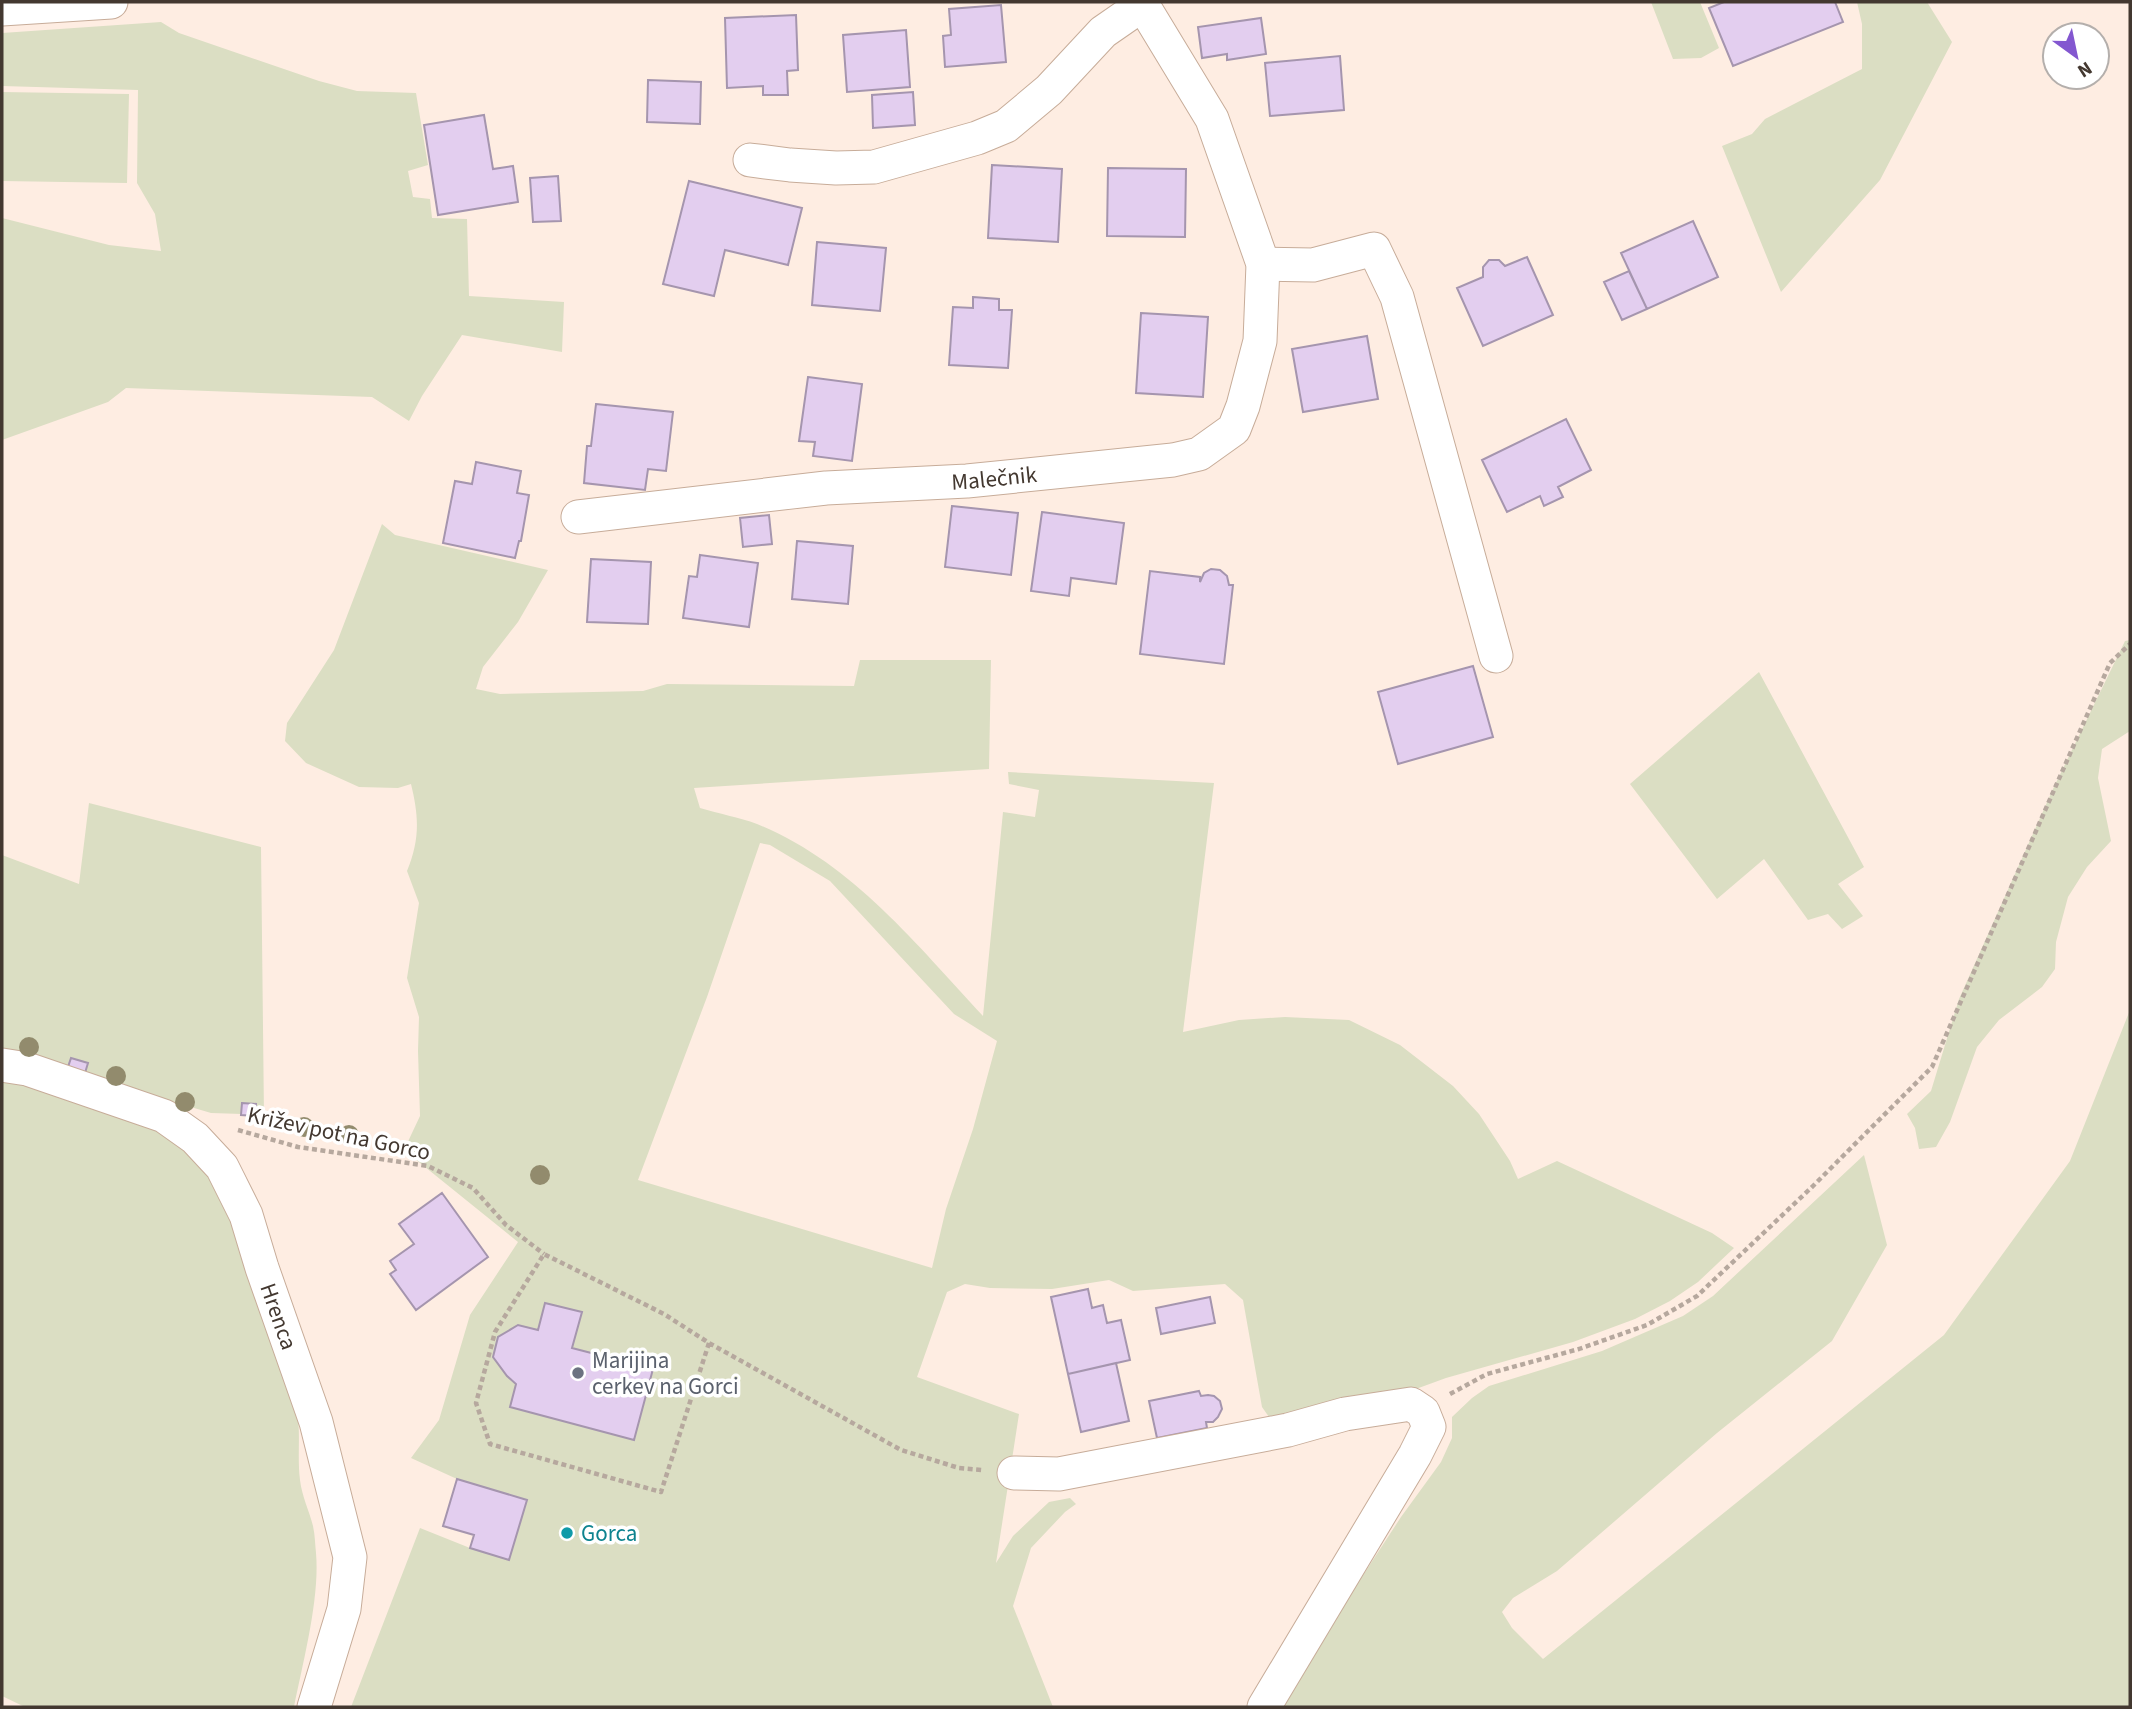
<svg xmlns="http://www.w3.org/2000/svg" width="2132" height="1709" font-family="'Source Sans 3',sans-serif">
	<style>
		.green { fill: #dbdec3; fill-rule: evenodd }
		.building { fill: #e3ceef; stroke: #a595ae; stroke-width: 2 }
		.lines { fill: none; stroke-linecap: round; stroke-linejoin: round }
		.street-casing { stroke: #c7ac99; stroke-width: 35 }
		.path { stroke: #b6a89e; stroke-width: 4.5; stroke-dasharray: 5 3.5; stroke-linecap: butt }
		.street { stroke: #fff; stroke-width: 33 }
		.tree { fill: #928b6d }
		.worship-dot { fill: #6b7280; stroke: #fff; stroke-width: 2.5 }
		.culture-dot { fill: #0f9aa8; stroke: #fff; stroke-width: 2.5 }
		.labels { text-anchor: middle; stroke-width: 7; stroke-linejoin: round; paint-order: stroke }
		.street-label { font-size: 23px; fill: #433830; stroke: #fff }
		.worship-label { font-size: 23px; fill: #5b616d; stroke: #fff; text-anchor: start }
		.culture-label { font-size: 23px; fill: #0d838f; stroke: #fff; text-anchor: start }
	</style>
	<rect width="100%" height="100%" fill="#feede2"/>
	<path class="green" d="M 1651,2 L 1700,2 L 1719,48 L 1701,58 L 1673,59 Z
		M 1857,2 L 1927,2 L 1952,42 L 1880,180 L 1781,292 L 1722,146 L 1752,134 L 1765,119 L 1862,69 L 1862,24 Z
		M 161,22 L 179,33 L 319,81 L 357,91 L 416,93 L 428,165 L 408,171 L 413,197 L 430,199 L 432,218 L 467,219 L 469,296 L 564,302 L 562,352 L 462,335 L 422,396 L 409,421 L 372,397 L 126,388 L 108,402 L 2,440 L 2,218 L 109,245 L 161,251 L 155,214 L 137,183 L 138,90 L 2,86 L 2,33 Z
		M 2,92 L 129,94 L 127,183 L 2,181 Z
		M 382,524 L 395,535 L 548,570 L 518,622 L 483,667 L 476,689 L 500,694 L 643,691 L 667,684 L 854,686 L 860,660 L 991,660 L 989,769 L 694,788 L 700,808 C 719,814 739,817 757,824 C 851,862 916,944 983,1016 L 1003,812 L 1035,817 L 1039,790 L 1009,784 L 1008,772 L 1214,783 L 1183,1032 L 1239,1020 L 1285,1017 L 1349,1020 L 1400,1045 L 1453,1086 L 1479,1114 L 1510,1161 L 1518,1179 L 1557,1161 L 1712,1233 L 1734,1248 L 1698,1282 L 1670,1301 L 1635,1319 L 1573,1342 L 1446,1378 L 1394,1397 L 1269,1417 L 1262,1407 L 1243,1300 L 1225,1284 L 1133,1291 L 1109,1280 L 1052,1289 L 990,1288 L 965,1284 L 947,1292 L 917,1377 L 1019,1414 L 996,1563 L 1013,1536 L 1049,1502 L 1070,1498 L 1076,1504 L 1065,1512 L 1031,1548 L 1013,1606 L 1053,1707 L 351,1707 L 420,1528 L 470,1548 L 508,1560 L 527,1500 L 457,1479 L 411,1458 L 439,1420 L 470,1315 L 518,1242 L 404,1150 L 420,1116 L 418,1051 L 419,1017 L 407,978 L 419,903 L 407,871 C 420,839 419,817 411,784 L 398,788 L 359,787 L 306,763 L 285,741 L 287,723 L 334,650 ZM 760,843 L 770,845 L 830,881 L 954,1014 L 997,1041 L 973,1129 L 946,1209 L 932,1268 L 638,1180 L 707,997 Z
		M 2130,640 L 2130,731 L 2102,749 L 2098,778 L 2111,841 L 2087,867 L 2068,897 L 2056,942 L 2055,969 L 2042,987 L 1999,1020 L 1977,1047 L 1950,1122 L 1936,1147 L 1919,1149 L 1915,1128 L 1907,1114 L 1931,1091 L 1959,999 L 2053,789 L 2125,641 Z
		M 1759,672 L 1864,867 L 1838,884 L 1863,916 L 1842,929 L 1828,914 L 1808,920 L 1764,859 L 1717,899 L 1630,784 Z
		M 89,803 L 261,847 L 264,1117 L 242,1114 L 211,1113 L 2,1051 L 2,855 L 79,884 Z
		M 2130,1010 L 2130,1707 L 1277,1707 L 1401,1517 L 1441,1462 L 1452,1438 L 1452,1417 L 1472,1398 L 1489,1386 L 1602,1351 L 1683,1316 L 1713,1296 L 1864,1155 L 1887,1245 L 1832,1341 L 1717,1433 L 1557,1571 L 1513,1598 L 1502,1612 L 1512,1628 L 1543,1659 L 1944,1335 L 2070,1161 Z
		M 2,1079 L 15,1081 L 171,1132 L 199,1161 L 232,1217 L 297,1410 C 301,1434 297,1456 300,1480 C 302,1497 309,1510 313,1526 C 315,1535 315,1544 316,1553 C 320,1598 303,1662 294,1707 L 25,1707 L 2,1696 Z"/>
	<path class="building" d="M 1724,2 L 1835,2 L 1843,22 L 1733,66 L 1709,8 Z
		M 1001,5 L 1006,62 L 945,67 L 943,36 L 951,35 L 949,9 Z
		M 796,15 L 798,70 L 787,71 L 788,95 L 763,95 L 763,86 L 727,88 L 725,18 Z
		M 1261,18 L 1266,54 L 1227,60 L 1227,54 L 1202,58 L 1198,27 Z
		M 906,30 L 910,87 L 847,92 L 843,35 Z
		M 1340,56 L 1344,110 L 1270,116 L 1265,63 Z
		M 648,80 L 701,82 L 700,124 L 647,122 Z
		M 913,92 L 915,125 L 873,128 L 872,95 Z
		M 484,115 L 493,169 L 513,166 L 518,202 L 438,215 L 424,125 Z
		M 992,165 L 1062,169 L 1058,242 L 988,238 Z
		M 1108,168 L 1186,169 L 1185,237 L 1107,236 Z
		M 558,176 L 561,221 L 533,222 L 530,178 Z
		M 689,181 L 802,208 L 788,265 L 725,250 L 714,296 L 663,284 Z
		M 1693,221 L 1718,277 L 1647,309 L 1621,253 Z
		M 817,242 L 886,248 L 880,311 L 812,305 Z
		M 1527,257 L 1553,315 L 1483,346 L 1457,288 L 1483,277 L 1483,267 L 1489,260 L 1499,260 L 1505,266 Z
		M 1629,271 L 1647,309 L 1622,320 L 1604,282 Z
		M 973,297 L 999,299 L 999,310 L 1012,310 L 1008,368 L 949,365 L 953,307 L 973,308 Z
		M 1141,313 L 1208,317 L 1203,397 L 1136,393 Z
		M 1367,336 L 1378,399 L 1303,412 L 1292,349 Z
		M 808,377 L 862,384 L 852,461 L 813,456 L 815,442 L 799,441 Z
		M 596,404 L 673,412 L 666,471 L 648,469 L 645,490 L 584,483 L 587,446 L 591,446 Z
		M 1566,419 L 1591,470 L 1558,487 L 1563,497 L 1544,506 L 1540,496 L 1507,512 L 1482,460 Z
		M 476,462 L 521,471 L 517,493 L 529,495 L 521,541 L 519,541 L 515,558 L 443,543 L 455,481 L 472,484 Z
		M 952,506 L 1018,513 L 1011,575 L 945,567 Z
		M 1042,512 L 1124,523 L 1116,584 L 1071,578 L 1069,596 L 1031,591 Z
		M 769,515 L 772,544 L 743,547 L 740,518 Z
		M 797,541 L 853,546 L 848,604 L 792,599 Z
		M 700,555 L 758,563 L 749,627 L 683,618 L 689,576 L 697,577 Z
		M 591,559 L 651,562 L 648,624 L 587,622 Z
		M 1211,569 L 1220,570 L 1227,576 L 1229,585 L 1233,585 L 1224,664 L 1140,654 L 1150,571 L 1200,577 L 1200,582 L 1204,573 Z
		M 1473,666 L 1493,737 L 1398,764 L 1378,692 Z
		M 71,1058 L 88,1063 L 85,1073 L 68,1067 Z
		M 242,1103 L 256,1104 L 255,1116 L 241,1115 Z
		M 442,1193 L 488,1257 L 416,1310 L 390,1274 L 396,1270 L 390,1261 L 414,1244 L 399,1224 Z
		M 1088,1289 L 1092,1308 L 1103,1305 L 1107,1323 L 1121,1320 L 1130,1360 L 1068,1374 L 1051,1297 Z
		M 1210,1297 L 1215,1323 L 1161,1334 L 1156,1308 Z
		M 545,1303 L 582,1312 L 572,1348 L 653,1369 L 634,1440 L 510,1407 L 516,1384 L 507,1376 L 493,1357 L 498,1337 L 518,1325 L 538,1330 Z
		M 1116,1363 L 1129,1421 L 1081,1432 L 1068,1374 Z
		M 1199,1391 L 1201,1396 L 1208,1395 L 1214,1396 L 1220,1401 L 1222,1409 L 1218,1417 L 1213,1422 L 1206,1422 L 1207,1428 L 1157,1438 L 1149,1401 Z
		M 457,1479 L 527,1500 L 509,1560 L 470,1548 L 474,1535 L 443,1526 Z"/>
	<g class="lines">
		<defs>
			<g id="street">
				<path d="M 2,9 L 111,2"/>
				<path d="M 750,160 L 790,165 L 836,168 L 874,167 L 977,138 L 1006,126 L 1049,90 L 1103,32 L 1142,5"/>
				<path d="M 1263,264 L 1313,265 L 1374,249 L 1397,297 L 1496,656"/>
				<path id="s1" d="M 578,517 L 826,488 L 967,481 L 1173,460 L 1199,454 L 1234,429 L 1243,406 L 1260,341 L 1263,264 L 1212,119 L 1141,2"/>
				<path id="s2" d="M 2,1065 L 27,1069 L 164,1116 L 195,1138 L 222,1167 L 246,1215 L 262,1268 L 316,1422 L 350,1557 L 344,1609 L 314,1707"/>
				<path d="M 1014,1473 L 1059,1474 L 1288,1430 L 1345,1414 L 1411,1404 L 1423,1412 L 1429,1427 L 1415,1455 L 1264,1707"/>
			</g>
		</defs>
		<use href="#street" class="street-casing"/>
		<path class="path" d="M 238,1130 L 298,1147 L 428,1166 L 473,1188 L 506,1225 L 544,1254
			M 709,1343 L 661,1492 L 490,1444 L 476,1403 L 495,1332 L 544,1254 L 664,1314 L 709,1343 L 901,1450 L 959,1468 L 982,1470
			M 1450,1394 L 1487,1374 L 1579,1349 L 1647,1325 L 1697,1296 L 1812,1187 L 1932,1067 L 2110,663 L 2130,644"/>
		<use href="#street" class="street"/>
	</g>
	<g class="tree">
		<circle cx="29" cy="1047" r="10"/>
		<circle cx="116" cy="1076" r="10"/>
		<circle cx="185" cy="1102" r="10"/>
		<circle cx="304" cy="1127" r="10"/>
		<circle cx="349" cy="1135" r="10"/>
		<circle cx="540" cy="1175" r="10"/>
	</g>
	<circle class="worship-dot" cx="578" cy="1373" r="7"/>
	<circle class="culture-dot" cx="567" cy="1533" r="7"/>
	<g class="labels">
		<g class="street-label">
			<text dy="8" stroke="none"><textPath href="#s1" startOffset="418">Malečnik</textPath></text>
			<text transform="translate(339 1133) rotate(12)" y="8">Križev pot na Gorco</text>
			<text dy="8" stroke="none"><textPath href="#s2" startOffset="408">Hrenca</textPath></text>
		</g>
		<g class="worship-label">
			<text x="592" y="1368">Marijina<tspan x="592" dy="26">cerkev na Gorci</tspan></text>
		</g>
		<g class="culture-label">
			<text x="581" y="1541">Gorca</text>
		</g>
	</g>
	<rect width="2132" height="1709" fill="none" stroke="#433830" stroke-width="7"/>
	<g transform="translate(2076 56) rotate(147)"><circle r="33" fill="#ffffff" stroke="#b4afac" stroke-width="2"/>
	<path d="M0-5L12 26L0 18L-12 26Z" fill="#8357d0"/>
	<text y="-10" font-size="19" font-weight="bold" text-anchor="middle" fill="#433830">N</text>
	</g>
</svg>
